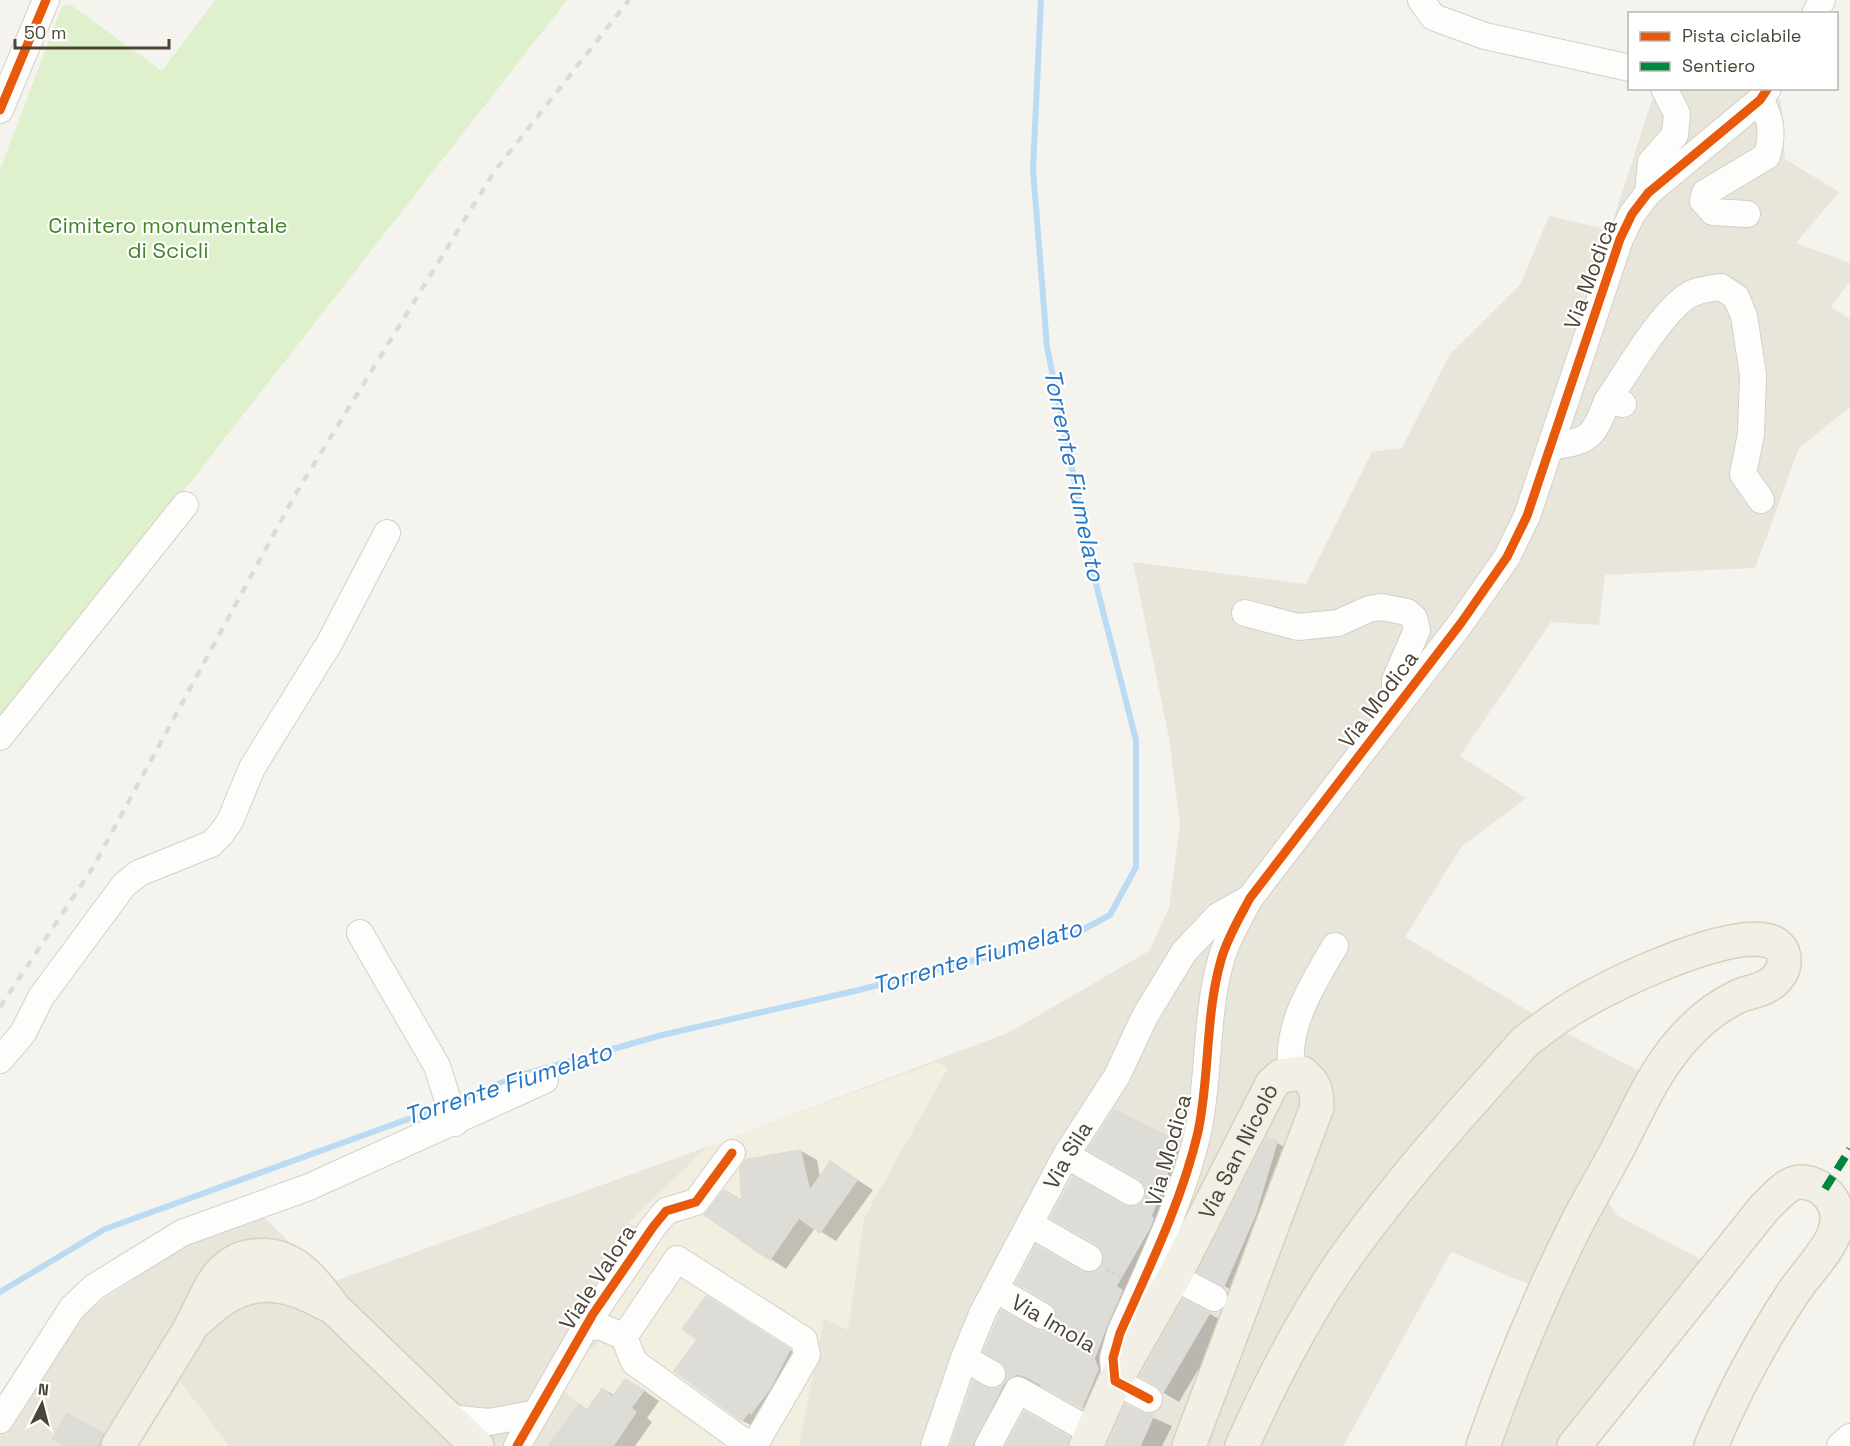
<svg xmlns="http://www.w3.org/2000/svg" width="1850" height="1446" font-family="'Space Grotesk',sans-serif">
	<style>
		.residential { fill: #e8e5db }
		.education { fill: #f2eee0 }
		.green { fill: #dff0cc }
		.shadow { fill: #0003 }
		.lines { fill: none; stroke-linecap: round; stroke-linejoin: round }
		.stream { stroke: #bbdaf4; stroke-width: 6 }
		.building { fill: #dedcd6 }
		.minor-casing { stroke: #d2d0cb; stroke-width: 28 }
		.major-casing { stroke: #d8d1b9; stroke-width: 36 }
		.path { stroke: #d4d2cc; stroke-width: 4; stroke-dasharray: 3 3; stroke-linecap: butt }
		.minor { stroke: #fdfdfc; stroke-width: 26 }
		.major { stroke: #f2f0e6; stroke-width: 33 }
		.rail { stroke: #dbdbda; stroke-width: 4.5; stroke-dasharray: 8 8; stroke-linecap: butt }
		.quiet { stroke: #00873e; stroke-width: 8; stroke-dasharray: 15 8; stroke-linecap: butt }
		.cycleway-casing { stroke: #fff; stroke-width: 13 }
		.cycleway { stroke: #e8590c; stroke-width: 9 }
		.labels { text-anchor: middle; stroke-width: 4.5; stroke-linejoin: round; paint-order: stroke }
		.park-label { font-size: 22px; fill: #428524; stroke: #fff }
		.street-label { font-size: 22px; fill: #4c4537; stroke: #fff }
		.water-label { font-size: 24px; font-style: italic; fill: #2577c4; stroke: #fff }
	</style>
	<rect width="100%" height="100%" fill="#f4f3ee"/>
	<path class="residential" d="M 1749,88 L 1781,100 L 1785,159 L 1839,192 L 1796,243 L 1850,263 L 1850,281 L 1831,307 L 1850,319 L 1850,407 L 1799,448 L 1755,568 L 1605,575 L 1599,625 L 1551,622 L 1460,756 L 1526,798 L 1462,846 L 1405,937 L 1562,1031 L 1665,1084 L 1605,1198 L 1618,1216 L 1733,1276 L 1597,1446 L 1469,1446 L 1531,1285 L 1451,1252 L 1343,1446 L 0,1446 L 0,1429 L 79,1316 L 184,1245 L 264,1217 L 330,1283 L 707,1147 L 1010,1032 L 1149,951 L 1169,908 L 1180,824 L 1169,738 L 1133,562 L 1306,584 L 1372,452 L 1402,448 L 1450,354 L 1520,285 L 1549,216 L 1610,230 L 1652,100 L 1671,89 Z"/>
	<path class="education" d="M 936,1062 L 948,1068 L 864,1218 L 848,1330 L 824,1319 L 799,1446 L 547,1446 L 579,1403 L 563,1390 L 589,1350 L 603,1339 L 600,1320 L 646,1222 L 637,1226 L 628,1223 L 707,1147 Z
		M 180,1381 L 229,1446 L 139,1446 Z"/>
	<path class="green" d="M 215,0 L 567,0 L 0,726 L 0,170 L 62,6 L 71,5 L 162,71 Z"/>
	<path class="shadow" d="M 1277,1143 L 1293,1152 L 1240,1295 L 1199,1272 Z
		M 1179,1144 L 1196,1154 L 1099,1417 L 1044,1386 L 1028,1386 L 993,1446 L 952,1446 L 991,1391 L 1001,1388 L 1041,1333 L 1051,1330 L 1057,1324 L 1082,1273 L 1097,1273 L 1104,1266 L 1124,1207 L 1139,1207 L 1146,1200 Z
		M 801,1151 L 817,1160 L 820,1177 L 831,1162 L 873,1190 L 836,1241 L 815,1228 L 786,1269 L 771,1259 L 725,1190 L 742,1200 Z
		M 722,1306 L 806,1360 L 759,1430 L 743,1421 L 698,1340 Z
		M 1210,1314 L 1226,1323 L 1179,1402 L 1164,1393 L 1158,1386 Z
		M 603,1389 L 614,1395 L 642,1389 L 659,1401 L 647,1418 L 652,1422 L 635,1446 L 549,1446 L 589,1410 Z
		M 1126,1406 L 1172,1426 L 1162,1446 L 1107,1446 Z
		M 68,1414 L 108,1437 L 103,1446 L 67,1446 Z"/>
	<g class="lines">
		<path class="stream" d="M 454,1102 L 521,1075 L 662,1035 L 859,990 L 1075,934 L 1110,915 L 1136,867 L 1136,740 L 1094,576 L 1047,347 L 1033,169 L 1041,0
			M 0,1292 L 105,1229 L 444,1106"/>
	</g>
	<path class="building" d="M 1114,1109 L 1180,1142 L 1152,1216 L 1154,1218 L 1151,1227 L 1117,1286 L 1123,1290 L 1106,1329 L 1095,1359 L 1099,1369 L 1082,1409 L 1025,1377 L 1017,1375 L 1005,1383 L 973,1446 L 950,1446 L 973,1381 L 991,1389 L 1000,1387 L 1005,1381 L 1005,1366 L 983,1352 L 1001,1310 L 1041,1331 L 1050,1329 L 1055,1323 L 1055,1309 L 1050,1303 L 1015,1283 L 1036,1245 L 1082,1271 L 1096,1271 L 1102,1265 L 1102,1251 L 1097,1245 L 1050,1218 L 1073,1176 L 1124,1205 L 1138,1205 L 1144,1199 L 1146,1191 L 1139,1179 L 1087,1150 Z
		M 1266,1137 L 1278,1141 L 1256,1215 L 1224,1288 L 1197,1272 Z
		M 801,1149 L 810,1189 L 830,1160 L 858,1180 L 820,1234 L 799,1219 L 770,1261 L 703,1215 L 724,1189 L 741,1200 L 739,1169 L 745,1159 Z
		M 706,1295 L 791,1349 L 771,1388 L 751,1415 L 749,1413 L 742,1422 L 673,1371 L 696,1340 L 681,1329 Z
		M 1183,1299 L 1211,1312 L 1163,1394 L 1156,1386 L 1139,1377 Z
		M 625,1378 L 645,1390 L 632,1408 L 637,1412 L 614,1446 L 547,1446 L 579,1403 L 587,1409 L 602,1387 L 612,1396 Z
		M 1125,1404 L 1143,1412 L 1155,1414 L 1141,1446 L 1107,1446 Z
		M 1024,1411 L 1070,1437 L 1068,1446 L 1005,1446 Z
		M 67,1412 L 104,1433 L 99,1446 L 64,1446 L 51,1439 Z"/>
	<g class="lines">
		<defs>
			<g id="minor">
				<path d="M 1421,0 L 1433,17 L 1485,36 L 1630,68"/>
				<path d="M 1815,14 L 1822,0"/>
				<path d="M 0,110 L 46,0"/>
				<path d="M 1648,193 L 1651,162 L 1675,135 L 1677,114 L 1664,88"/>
				<path d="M 1747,214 L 1713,212 L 1703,201 L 1705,193 L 1767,156 C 1773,134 1772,119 1760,100"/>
				<path d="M 1607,401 C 1628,371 1655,322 1682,300 C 1693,290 1707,289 1721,287 L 1736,297 L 1744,316 L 1753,375 L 1751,434 L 1743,474 L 1761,500"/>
				<path d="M 1552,446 C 1590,442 1594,436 1607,401 L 1623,404"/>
				<path d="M 1245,613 L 1298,627 L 1338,623 L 1369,609 L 1381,607 L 1407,612 L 1414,618 L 1417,630 L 1395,680 L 1395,709"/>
				<path d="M 0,737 L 185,505"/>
				<path d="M 360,933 L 437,1066 L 455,1123"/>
				<path d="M 0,1060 L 23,1033 L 41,997 L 124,885 L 139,873 L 211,844 L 221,834 L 230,821 L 252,768 L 330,642 L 387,533"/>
				<path d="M 1292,1073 C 1284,1028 1313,983 1335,946"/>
				<path d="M 1066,1155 L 1131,1192"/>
				<path d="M 1030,1224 L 1089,1258"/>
				<path d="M 1174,1277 L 1214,1298"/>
				<path d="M 995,1289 L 1042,1316"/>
				<path d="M 588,1326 L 602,1327 L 624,1337 L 634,1362 L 750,1446"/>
				<path d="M 624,1337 L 677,1259 L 804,1340 L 807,1355 L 754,1446"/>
				<path d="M 964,1358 L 992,1374"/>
				<path d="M 1149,1399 L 1115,1381 L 1113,1358 L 1120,1333 C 1149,1268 1182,1201 1198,1132 C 1210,1075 1205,1016 1221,960 C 1227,938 1240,917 1250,898 L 1461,623 L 1507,557 L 1527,516 L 1620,239 L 1632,214 L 1648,193 L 1760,100 L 1768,88"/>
				<path d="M 448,1418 L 489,1422 L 533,1414"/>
				<path d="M 0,1420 L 72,1308 L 94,1287 L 182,1233 L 309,1187 L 545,1080"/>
				<path d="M 517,1446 L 593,1314 L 653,1227 L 666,1211 L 696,1202 L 732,1153"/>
				<path id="s1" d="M 934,1446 L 964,1358 L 983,1312 L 1066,1155 L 1117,1076 L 1145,1016 L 1184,952 L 1218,916 L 1250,898"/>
				<path d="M 988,1446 L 1018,1390 L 1092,1432"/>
				<path d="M 1840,1446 L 1850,1437"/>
			</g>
			<g id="major">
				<path d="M 200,1318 C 241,1278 277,1276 326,1304"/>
				<path d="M 118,1446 C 141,1408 165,1370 188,1332 C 198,1315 205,1295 216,1279 C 225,1266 239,1257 254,1256 C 293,1251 313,1280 334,1308 L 477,1446"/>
				<path id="s2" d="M 1086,1446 L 1115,1381 L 1174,1277 L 1272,1084 L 1281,1076 L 1302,1073 C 1315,1083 1317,1091 1317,1107 L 1189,1446"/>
				<path d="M 1242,1446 C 1272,1379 1314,1298 1358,1240 C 1409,1171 1468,1105 1525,1042 C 1552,1020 1581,1001 1613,986 C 1636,974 1789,902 1784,964 C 1783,972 1776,981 1769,985 C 1760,991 1748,992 1739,996 C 1713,1008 1690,1029 1673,1051 C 1647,1084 1632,1124 1611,1161 C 1599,1184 1585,1206 1574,1229 C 1539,1299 1509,1372 1483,1446"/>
				<path d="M 1574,1446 L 1765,1207 C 1775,1198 1788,1181 1802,1182 C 1827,1184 1843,1207 1835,1231 C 1830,1250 1802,1278 1791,1296 C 1760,1343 1733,1394 1711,1446"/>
			</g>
		</defs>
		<use href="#minor" class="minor-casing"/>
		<use href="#major" class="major-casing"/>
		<path class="path" d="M 1107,1269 L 1121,1277
			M 1060,1326 L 1095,1347"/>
		<use href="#minor" class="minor"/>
		<use href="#major" class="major"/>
		<path class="rail" d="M 0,1007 L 92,869 L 295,495 L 494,172 L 629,0"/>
		<path class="quiet" d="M 1825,1189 L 1850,1149"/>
		<defs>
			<path id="cycleway" d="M 0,110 L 46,0
				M 1149,1399 L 1115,1381 L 1113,1358 L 1120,1333 C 1149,1268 1182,1201 1198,1132 C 1210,1075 1205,1016 1221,960 C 1227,938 1240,917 1250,898 L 1461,623 L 1507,557 L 1527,516 L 1620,239 L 1632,214 L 1648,193 L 1760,100 L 1768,88
				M 517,1446 L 593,1314 L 653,1227 L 666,1211 L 696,1202 L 732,1153"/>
		</defs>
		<use href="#cycleway" class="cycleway-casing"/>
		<use href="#cycleway" class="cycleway"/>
	</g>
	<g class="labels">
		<g class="park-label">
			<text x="168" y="233">Cimitero monumentale<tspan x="168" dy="25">di Scicli</tspan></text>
		</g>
		<g class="street-label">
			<text transform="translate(1590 274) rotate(-70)" y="8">Via Modica</text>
			<text transform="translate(1378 699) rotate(-53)" y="8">Via Modica</text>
			<text transform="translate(1168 1150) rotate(-74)" y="8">Via Modica</text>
			<text dy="8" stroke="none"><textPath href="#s2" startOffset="332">Via San Nicolò</textPath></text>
			<text dy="8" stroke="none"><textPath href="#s1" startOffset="321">Via Sila</textPath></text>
			<text transform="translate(597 1277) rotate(-57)" y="8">Viale Valora</text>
			<text transform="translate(1054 1323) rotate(30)" y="8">Via Imola</text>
		</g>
		<g class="water-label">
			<text transform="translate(1074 475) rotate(78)" y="8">Torrente Fiumelato</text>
			<text transform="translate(977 957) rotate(-16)" y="8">Torrente Fiumelato</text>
			<text transform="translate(508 1084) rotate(-18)" y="8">Torrente Fiumelato</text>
		</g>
	</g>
	<rect x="1628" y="12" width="210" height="78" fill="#ffffff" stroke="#b7b5af" stroke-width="1.5"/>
	<rect x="1640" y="32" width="30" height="9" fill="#e8590c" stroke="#b7b5af" stroke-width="1.5"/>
	<text x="1682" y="42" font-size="18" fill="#4c4537">Pista ciclabile</text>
	<rect x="1640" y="62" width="30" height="9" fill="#00873e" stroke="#b7b5af" stroke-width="1.5"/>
	<text x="1682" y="72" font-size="18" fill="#4c4537">Sentiero</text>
	<g transform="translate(42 1404) rotate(6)" stroke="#ffffff" stroke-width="4.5" paint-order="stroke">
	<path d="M0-4.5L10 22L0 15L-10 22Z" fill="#4c4537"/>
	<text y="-9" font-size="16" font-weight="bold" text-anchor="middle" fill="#4c4537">N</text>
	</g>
	<path d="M15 39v9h154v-9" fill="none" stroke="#4c4537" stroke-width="3"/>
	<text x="24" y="39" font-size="18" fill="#4c4537" stroke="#ffffff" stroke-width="4.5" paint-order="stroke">50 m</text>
</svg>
